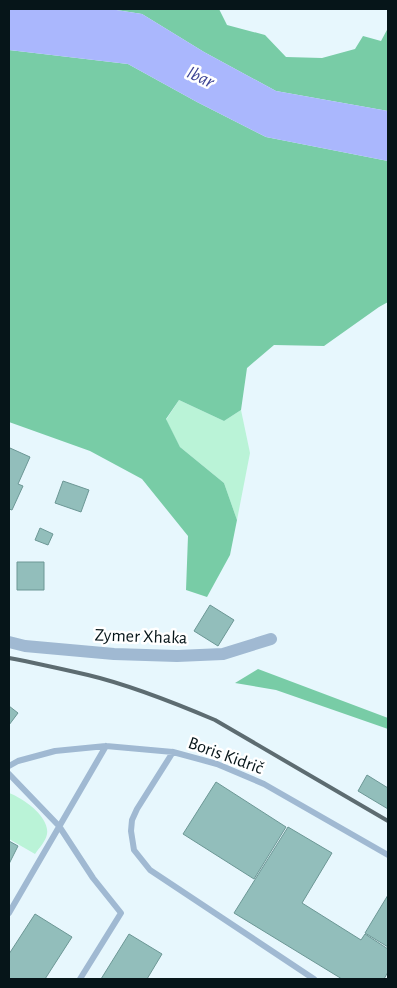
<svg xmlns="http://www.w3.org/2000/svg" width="397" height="988" font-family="'Alegreya Sans',sans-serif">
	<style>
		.green { fill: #baf3d7 }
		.forest { fill: #78cca6 }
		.water { fill: #aab7fd }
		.building { fill: #92bebb; stroke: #6c9795 }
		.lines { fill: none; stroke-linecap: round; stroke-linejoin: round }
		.service { stroke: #a0b9d2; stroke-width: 6 }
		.minor { stroke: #a0b9d2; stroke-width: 12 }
		.rail { stroke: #5d6c71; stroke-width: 4 }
		.labels { text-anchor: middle; stroke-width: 5; stroke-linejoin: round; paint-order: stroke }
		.street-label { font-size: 18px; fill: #061519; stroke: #fff }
		.water-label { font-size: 19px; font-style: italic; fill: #3e4596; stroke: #fff }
	</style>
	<rect width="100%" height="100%" fill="#e7f7fd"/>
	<path class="green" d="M 179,400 L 224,421 L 241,410 L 250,453 L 237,520 L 224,483 L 180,447 L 166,420 Z
		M 9,793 C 23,798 50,817 47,834 C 46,841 39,848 35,854 L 9,839 Z"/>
	<path class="forest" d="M 110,9 L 219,9 L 227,25 L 265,35 L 286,57 L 322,58 L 355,49 L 363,36 L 381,41 L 388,28 L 388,111 L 276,91 L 204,52 L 142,14 Z
		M 9,50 L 128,64 L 197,102 L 266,137 L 388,161 L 388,302 L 379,307 L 324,346 L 274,345 L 247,368 L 241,410 L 224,421 L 179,400 L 166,419 L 180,447 L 224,483 L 237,520 L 230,555 L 207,597 L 186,590 L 188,536 L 142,479 L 90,451 L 9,422 Z
		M 258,669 L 388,718 L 388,729 L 276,690 L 235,683 Z"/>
	<path class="water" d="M 9,9 L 110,9 L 142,14 L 204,52 L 276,91 L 388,111 L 388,161 L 266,137 L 197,102 L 128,64 L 9,50 Z"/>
	<path class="building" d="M 10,448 L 30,457 L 18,484 L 23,486 L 12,510 L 9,509 L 9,451 Z
		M 63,481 L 89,490 L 81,512 L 55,503 Z
		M 40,528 L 53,534 L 48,545 L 35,540 Z
		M 17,562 L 44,562 L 44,590 L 17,590 Z
		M 210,605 L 234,620 L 218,646 L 194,631 Z
		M 9,706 L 18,713 L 9,725 Z
		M 367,775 L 388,788 L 388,809 L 358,791 Z
		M 216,782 L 286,827 L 254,879 L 183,834 Z
		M 288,827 L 332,853 L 302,903 L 361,940 L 365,934 L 388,949 L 388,972 L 384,979 L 342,979 L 234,913 Z
		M 9,841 L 18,846 L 9,864 Z
		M 388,895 L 388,947 L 365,933 Z
		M 35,914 L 72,937 L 45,979 L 9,979 L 9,954 Z
		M 129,934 L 162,954 L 147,979 L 101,979 Z"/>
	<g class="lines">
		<path class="service" d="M 173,752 L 137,809 L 132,820 L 131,831 L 134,850 L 150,870 L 314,979
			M 9,766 L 18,761 L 55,751 L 106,746 L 173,752 L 217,764 L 264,784 L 388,855
			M 9,774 L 59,826 L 93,878 L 121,913 L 80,979
			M 9,913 L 106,746"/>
		<path class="minor" d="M 9,642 L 25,646 L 114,654 L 177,656 L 223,654 L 271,639"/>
		<path class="rail" d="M 9,658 C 35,663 62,669 88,675 C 130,685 175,703 215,720 L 388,821"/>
	</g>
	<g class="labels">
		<g class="street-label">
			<text transform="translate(141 636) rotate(2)" y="6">Zymer Xhaka</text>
			<text transform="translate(226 755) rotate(20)" y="6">Boris Kidrič</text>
		</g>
		<g class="water-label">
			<text transform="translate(201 76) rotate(25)" y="7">Ibar</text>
		</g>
	</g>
	<rect width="397" height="988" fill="none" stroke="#061519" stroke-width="20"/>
</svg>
